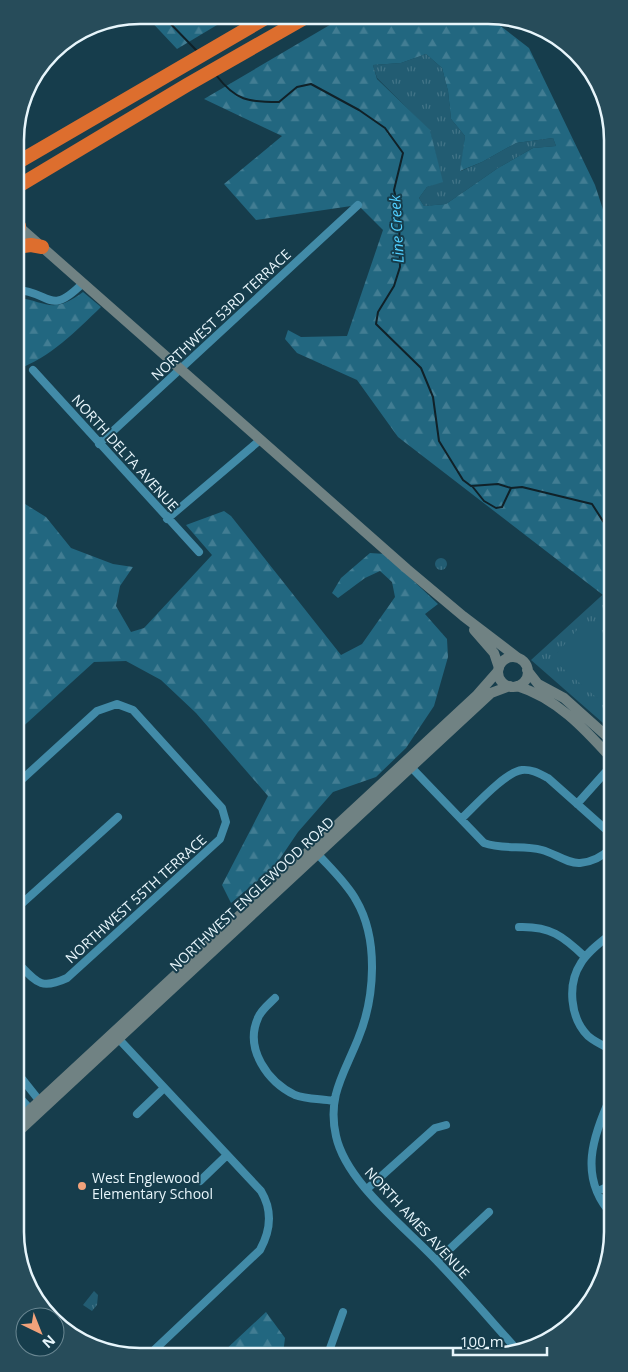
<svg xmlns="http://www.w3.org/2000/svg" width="628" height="1372" font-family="'Open Sans',sans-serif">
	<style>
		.grass { fill: url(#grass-tufts) }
		.forest { fill: url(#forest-firs); fill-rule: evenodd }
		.garden { fill: #225c72 }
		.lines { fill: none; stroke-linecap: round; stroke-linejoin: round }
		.stream { stroke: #102128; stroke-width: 2 }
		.street { stroke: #428ba8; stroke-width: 8 }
		.secondary { stroke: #708283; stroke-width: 10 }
		.highway { stroke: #dd6e2e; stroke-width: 14 }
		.poi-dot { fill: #f1a27b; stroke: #163d4c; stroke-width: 2 }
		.labels { text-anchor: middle; stroke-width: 4; stroke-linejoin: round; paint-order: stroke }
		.street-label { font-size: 14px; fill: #e7f5fb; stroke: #163d4c }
		.poi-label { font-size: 14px; fill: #e7f5fb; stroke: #163d4c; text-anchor: start }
		.water-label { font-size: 15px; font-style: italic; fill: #51cfff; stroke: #163d4c }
		.rim { fill: none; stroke: #e7f5fb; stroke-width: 2.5 }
	</style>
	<defs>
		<pattern id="grass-tufts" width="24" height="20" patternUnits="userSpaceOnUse" patternTransform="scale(1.25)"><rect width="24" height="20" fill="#225c72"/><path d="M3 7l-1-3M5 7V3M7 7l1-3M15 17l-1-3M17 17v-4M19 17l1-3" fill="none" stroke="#427487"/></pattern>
		<pattern id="forest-firs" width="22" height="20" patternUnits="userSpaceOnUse" patternTransform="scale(1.25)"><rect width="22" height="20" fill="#226780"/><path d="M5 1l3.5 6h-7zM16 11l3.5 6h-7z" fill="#427d93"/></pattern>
	</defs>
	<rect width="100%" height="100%" fill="#163d4c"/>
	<path class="grass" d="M 426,54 L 442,68 L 448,91 L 451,119 L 465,136 L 461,171 L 482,162 L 516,143 L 553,138 L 556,146 L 533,148 L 498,168 L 446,204 L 424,206 L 419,198 L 427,187 L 442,181 L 430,131 L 377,78 L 373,65 L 401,63 Z
		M435 564a6 6 0 1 1 12 0a6 6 0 1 1-12 0Z
		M 610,588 L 611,730 L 531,660 Z
		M 94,1291 L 98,1295 L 97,1305 L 92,1311 L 83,1305 Z"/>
	<path class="forest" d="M 145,15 L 232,16 L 177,49 Z
		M 345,16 L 489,17 L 529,48 L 595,185 L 609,228 L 610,588 L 603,595 L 398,437 L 357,380 L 297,353 L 285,339 L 288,330 L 301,337 L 347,336 L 383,230 L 358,205 L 256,220 L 224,184 L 282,136 L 204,99 ZM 426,54 L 442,68 L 448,91 L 451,119 L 465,136 L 460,171 L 482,162 L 516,143 L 553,138 L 556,146 L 533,148 L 498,168 L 446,204 L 424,206 L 419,198 L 427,187 L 443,182 L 430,130 L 377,79 L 373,65 L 401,63 Z
		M 83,292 L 101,307 C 75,332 51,357 16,370 L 16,297 C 48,302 52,315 83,292 Z
		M 17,499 L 46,517 L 71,548 L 113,564 L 133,567 L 120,586 L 116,606 L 131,632 L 144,628 L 212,555 L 186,525 L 224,511 L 231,516 L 341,655 L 362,644 L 395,597 L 392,582 L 380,571 L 365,578 L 338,598 L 332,593 L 341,578 L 370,553 L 385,554 L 438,604 L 425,614 L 447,639 L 448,657 L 434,706 L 406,748 L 376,777 L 333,792 L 298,832 L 275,866 L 231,903 L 222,885 L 268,796 L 196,713 L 161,680 L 126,661 L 94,662 L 17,732 Z
		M 266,1312 L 285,1338 L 283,1354 L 221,1354 Z"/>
	<path class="garden" d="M 583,623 L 611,647 L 611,710 L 552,659 Z"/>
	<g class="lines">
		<path class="stream" d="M 162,15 L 197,51
			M 216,75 C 236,101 248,102 279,102 L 297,87 L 311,84 L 359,110 L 385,128 L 403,153 L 394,190 L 399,212 L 400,267 L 394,286 L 378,312 L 376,324 L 421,368 L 433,397 L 439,441 L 463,480 L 471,486 L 498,484 L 511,488 L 522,487 L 592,504 L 610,532
			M 472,486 L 484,501 L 496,508 L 502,507 L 511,488"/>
		<path class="street" d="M 16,290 C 51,291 48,318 83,283
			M 33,370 L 199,552
			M 99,444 L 358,205
			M 167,519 L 260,440
			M 408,764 L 484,843 C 503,850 523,845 542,850 C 554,853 568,864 580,863 C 592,862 603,856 611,848
			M 18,783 L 97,711 L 117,704 L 133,710 L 222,808 L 226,822 L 220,839 L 67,978 C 41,990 37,983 18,963
			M 577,804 L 611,766
			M 461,819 C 474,807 505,772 522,770 C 532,769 540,774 548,778 L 611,834
			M 315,851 C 329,867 346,882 356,900 C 379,939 375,998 358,1039 C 344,1074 327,1096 336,1136 C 346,1182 404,1226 436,1260 C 465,1290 492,1322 520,1353
			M 18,907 L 118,817
			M 519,927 C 550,926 563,936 585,957
			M 612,933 C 601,942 588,951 581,963 C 567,984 570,1018 588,1036 C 595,1042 604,1046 612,1050
			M 275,998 C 269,1004 261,1010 258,1018 C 244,1049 268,1082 295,1095 C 305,1099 322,1099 333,1101
			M 115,1035 L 261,1191 C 273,1211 271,1230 260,1250 L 150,1354
			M 19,1075 L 42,1104
			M 612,1094 C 593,1135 577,1178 613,1216
			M 19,1097 L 33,1112
			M 137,1114 L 163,1089
			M 200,1181 L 226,1156
			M 367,1189 L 435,1128 L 446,1125
			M 598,1191 L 613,1184
			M 437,1261 L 489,1212
			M 328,1354 L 343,1312"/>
		<path class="secondary" d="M 16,224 L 407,569 L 463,616 L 518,658
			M 474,630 L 494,653 L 499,668
			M498 672a15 15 0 1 1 30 0a15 15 0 1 1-30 0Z
			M 527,670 L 538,684 L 564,698 L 611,740
			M 517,686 C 556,698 584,728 611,758
			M 19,1120 L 476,696 L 498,671
			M 19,1131 L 491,693 L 510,686"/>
		<path class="highway" d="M 15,164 L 269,16
			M 15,188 L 187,85 L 308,16
			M 16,241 L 19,226
			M 16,247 L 31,245 L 42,247"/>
	</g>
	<circle class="poi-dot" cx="82" cy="1186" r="5"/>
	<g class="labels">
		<g class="street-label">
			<text transform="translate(221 315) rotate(-43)" y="5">NORTHWEST 53RD TERRACE</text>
			<text transform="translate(125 453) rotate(48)" y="5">NORTH DELTA AVENUE</text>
			<text transform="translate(252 894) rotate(-43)" y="5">NORTHWEST ENGLEWOOD ROAD</text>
			<text transform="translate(136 899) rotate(-42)" y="5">NORTHWEST 55TH TERRACE</text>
			<text transform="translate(417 1223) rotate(47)" y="5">NORTH AMES AVENUE</text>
		</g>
		<g class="poi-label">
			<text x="92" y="1183">West Englewood<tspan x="92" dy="16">Elementary School</tspan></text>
		</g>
		<g class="water-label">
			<text transform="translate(397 229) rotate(-93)" y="5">Line Creek</text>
		</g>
	</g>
	<path d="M0 0H628V1372H0ZM140 24H488A116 116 0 0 1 604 140V1232A116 116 0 0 1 488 1348H140A116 116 0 0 1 24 1232V140A116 116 0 0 1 140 24Z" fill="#274c5a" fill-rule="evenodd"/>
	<path class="rim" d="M140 24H488A116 116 0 0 1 604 140V1232A116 116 0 0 1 488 1348H140A116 116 0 0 1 24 1232V140A116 116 0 0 1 140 24Z"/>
	<g transform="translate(40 1332) rotate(137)"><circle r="24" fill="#163d4c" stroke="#6a8792"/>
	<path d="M0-4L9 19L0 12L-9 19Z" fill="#f1a27b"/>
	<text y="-8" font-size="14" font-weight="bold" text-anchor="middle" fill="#e7f5fb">N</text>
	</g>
	<path d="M453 1347v8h94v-8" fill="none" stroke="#e7f5fb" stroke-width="2.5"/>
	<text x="460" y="1347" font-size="15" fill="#e7f5fb" stroke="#163d4c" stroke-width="4" paint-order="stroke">100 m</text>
</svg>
